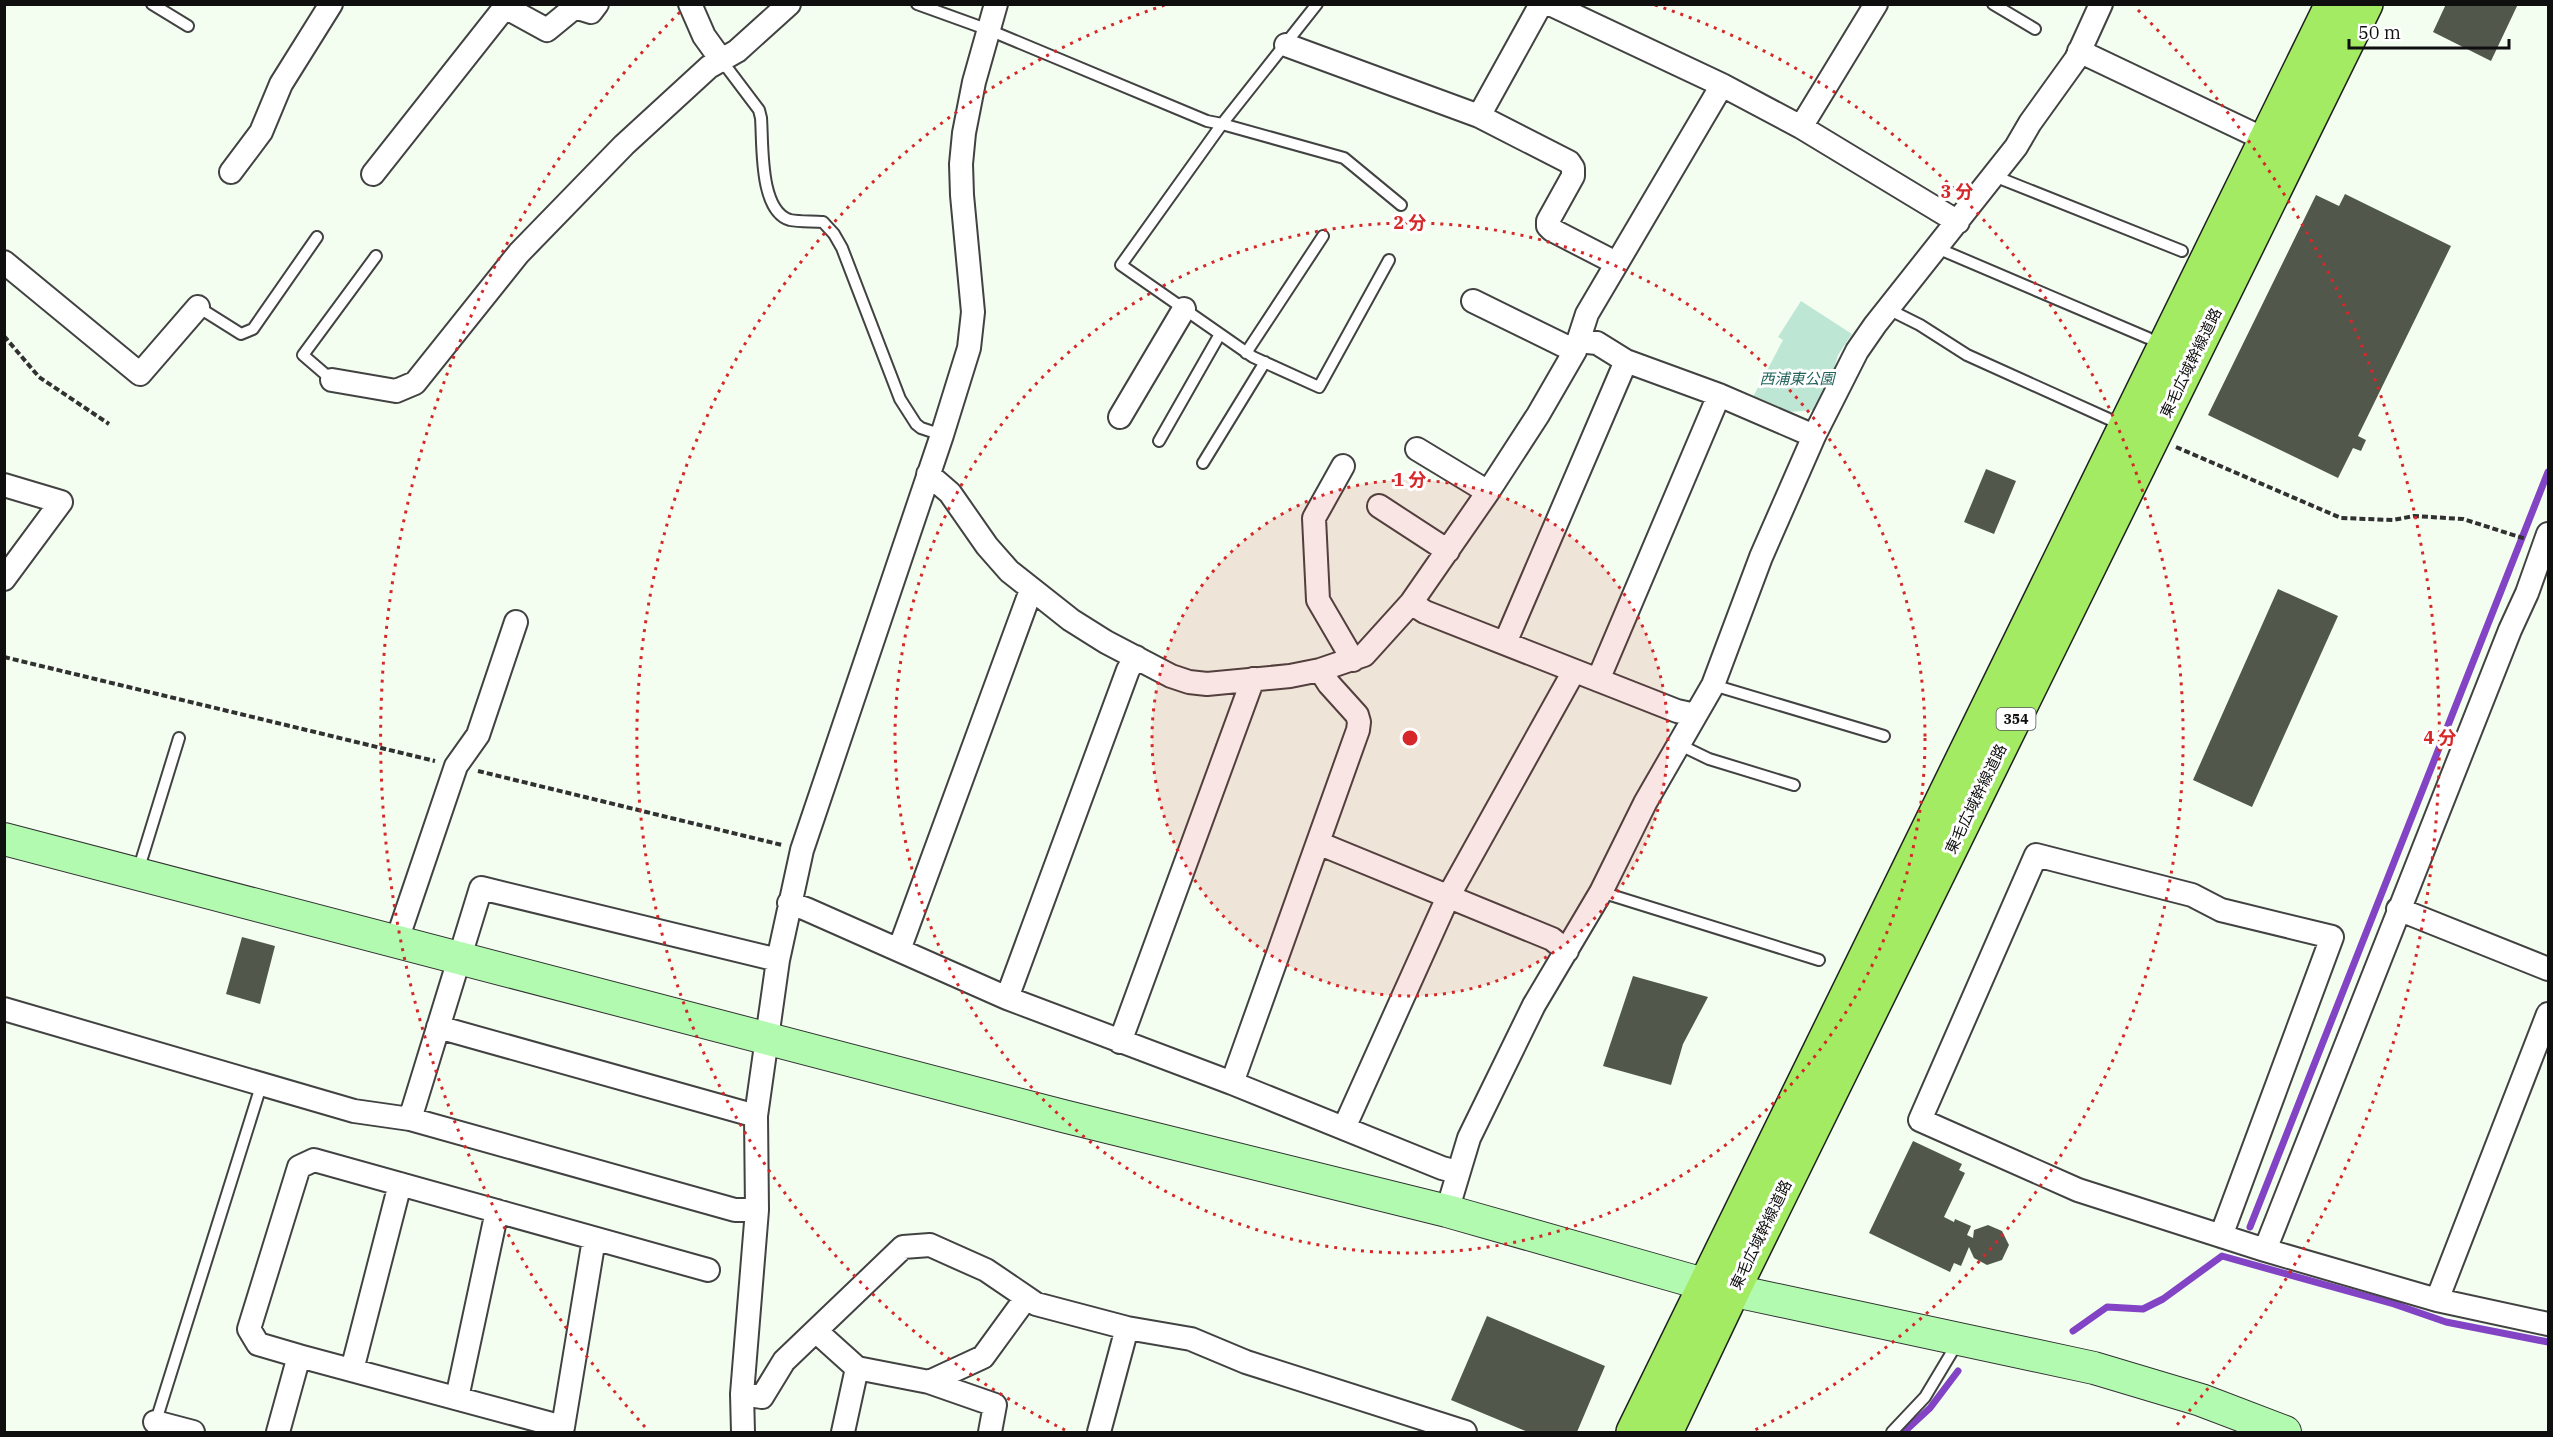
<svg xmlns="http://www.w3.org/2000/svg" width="2553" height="1437" font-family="'IBM Plex Serif','Noto Sans JP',serif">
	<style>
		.green { fill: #bde7d4 }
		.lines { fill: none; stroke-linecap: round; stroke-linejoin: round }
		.stream { stroke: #8244c5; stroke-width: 7 }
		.building { fill: #52574c }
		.lane-casing { stroke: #424242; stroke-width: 14 }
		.street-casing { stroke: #424242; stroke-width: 26 }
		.secondary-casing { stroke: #313131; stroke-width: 34 }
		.highway-casing { stroke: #202020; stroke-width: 36 }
		.path { stroke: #313131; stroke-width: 4; stroke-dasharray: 6 3; stroke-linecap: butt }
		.lane { stroke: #fff; stroke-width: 10 }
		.street { stroke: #fff; stroke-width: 22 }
		.secondary { stroke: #b3fab1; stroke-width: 32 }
		.highway { stroke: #a2eb62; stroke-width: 33 }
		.ring { fill: none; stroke: #d62828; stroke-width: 3; stroke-dasharray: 3 6 }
		.labels { text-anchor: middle; stroke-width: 6; stroke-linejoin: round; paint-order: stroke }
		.shield { fill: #fff; stroke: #575757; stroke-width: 1.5 }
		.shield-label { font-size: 14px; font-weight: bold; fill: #0f0f0f }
		.street-label { font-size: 15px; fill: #0f0f0f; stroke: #fff }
		.park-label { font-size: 15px; font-style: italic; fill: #22635b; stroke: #fff }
		.centre { fill: #d62828; stroke: #fff; stroke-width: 3 }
		.ring-label { font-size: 18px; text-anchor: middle; font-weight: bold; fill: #d62828; stroke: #fff; stroke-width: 6; stroke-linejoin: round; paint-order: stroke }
	</style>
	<rect width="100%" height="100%" fill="#f3fef1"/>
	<path class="green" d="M 1801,301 L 1852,334 L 1838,355 L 1828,388 L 1816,410 L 1788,412 L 1753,397 L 1783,340 L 1778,337 Z"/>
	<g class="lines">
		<path class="stream" d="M 2250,1227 L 2548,472
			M 2073,1331 L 2107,1307 L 2143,1309 L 2163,1299 L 2222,1256 L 2394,1304 L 2446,1322 L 2548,1342
			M 1904,1432 L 1930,1408 L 1958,1371"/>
	</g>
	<path class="building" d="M 2446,4 L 2518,4 L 2491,61 L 2433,32 Z
		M 2345,194 L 2451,246 L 2358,436 L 2366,440 L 2361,451 L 2353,448 L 2338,478 L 2208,415 L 2316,195 L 2339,206 Z
		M 1986,469 L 2016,481 L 1994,534 L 1964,522 Z
		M 2278,589 L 2338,616 L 2252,807 L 2193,780 Z
		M 242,937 L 275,946 L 260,1004 L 226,994 Z
		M 1633,976 L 1708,997 L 1683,1044 L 1671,1085 L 1603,1066 Z
		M 1913,1141 L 1962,1164 L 1959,1170 L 1965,1173 L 1944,1217 L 1954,1222 L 1955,1219 L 1971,1226 L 1967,1235 L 1973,1238 L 1974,1230 L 1988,1225 L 2002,1231 L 2009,1245 L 2002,1260 L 1987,1265 L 1974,1258 L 1969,1247 L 1961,1266 L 1954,1263 L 1950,1272 L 1869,1233 Z
		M 1487,1316 L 1605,1366 L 1577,1432 L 1528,1432 L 1451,1400 Z"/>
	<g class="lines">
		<defs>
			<path id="lane" d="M 152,4 L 188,26
				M 917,4 L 989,30 L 1207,121 L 1222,124 L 1317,4
				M 1993,4 L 2035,29
				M 722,61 L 759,110 L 761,118 C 763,144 759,211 790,220 C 800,222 813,221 823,222 L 834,234 L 842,248 L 900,399 L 916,424 L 921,428 L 942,435
				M 1994,176 L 2182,251
				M 1937,248 L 2148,338
				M 1389,260 L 1319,387 L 1253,357 L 1121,265 L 1222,124 L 1344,158 L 1401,205
				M 198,307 L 241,334 L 253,329 L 317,237
				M 1888,309 L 1920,325 L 1967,355 L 2122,425
				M 1246,353 L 1323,236
				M 332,380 L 303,355 L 376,256
				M 1159,441 L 1220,334
				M 1203,463 L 1265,362
				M 1713,685 L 1884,736
				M 1678,744 L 1709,759 L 1794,785
				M 138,871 L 179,738
				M 1601,892 L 1819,960
				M 155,1424 L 261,1086
				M 1892,1432 L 1925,1397 L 1958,1342"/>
			<path id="street" d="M 690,4 L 704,36 L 722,61
				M 1541,4 L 1479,116 L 1569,162 L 1573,168 L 1573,176 L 1548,221 L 1548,226 L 1552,230 L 1616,263
				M 1550,4 L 1722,85 L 1801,127 L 1958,222
				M 1286,45 L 1479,116
				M 2079,51 L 2266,140
				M 1801,127 L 1876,4
				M 231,172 L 261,132 L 281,84 L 331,4
				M 373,174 L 505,7 L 547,30 L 575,7 L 591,12 L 597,4
				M 4,262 L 140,374 L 198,307
				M 1473,301 L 1575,351
				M 1578,341 L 1597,343 L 1626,361 L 1719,395 L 1814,436
				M 332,380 L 396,391 L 415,383 L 519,253 L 624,145 L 709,67 L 737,51 L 789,4
				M 1120,417 L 1184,309
				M 1417,449 L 1488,492
				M 1343,466 L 1314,518 L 1318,600 L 1353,660
				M 928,474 L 950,493 L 987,546 L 1009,571 L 1071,620 L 1106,642 L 1171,676 L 1189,682 L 1207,684 L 1290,676 L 1320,670 L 1364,655 L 1411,603 L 1488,492 L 1538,415 L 1575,351 L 1587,314 L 1722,85
				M 4,485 L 61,502 L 4,579
				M 1379,506 L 1448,551
				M 1411,603 L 1425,612 L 1677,711 L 1695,715
				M 1505,643 L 1626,361
				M 1598,680 L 1719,395
				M 1318,843 L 1552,939 L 1567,951
				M 789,903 L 806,909 L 1007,998 L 1232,1083 L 1442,1168 L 1457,1172
				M 2398,909 L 2548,969
				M 397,940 L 456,766 L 478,735 L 516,622
				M 899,950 L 1031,590
				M 1007,998 L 1128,670 L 1136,657
				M 4,1009 L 354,1111 L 410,1119 L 735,1210 L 757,1210
				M 438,1027 L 756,1116
				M 1120,1042 L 1253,679
				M 1232,1083 L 1358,730 L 1359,722 L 1357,715 L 1329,684 L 1320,670
				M 410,1119 L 481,888 L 778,960
				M 1344,1128 L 1448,897 L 1574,671
				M 1447,1211 L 1469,1138 L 1534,1005 L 1601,892 L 1645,803 L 1713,685 L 1761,557 L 1814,436 L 1857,351 L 1875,325 L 2016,147 L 2030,123 L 2076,59 L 2101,4
				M 2221,1236 L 2332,937 L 2221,910 L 2192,895 L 2036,855 L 1920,1120 L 2078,1190 L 2265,1250 L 2437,1300 L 2548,1324
				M 2265,1250 L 2510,630 L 2527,593 L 2548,534
				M 2437,1300 L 2548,1014
				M 817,1332 L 857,1368 L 929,1382 L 983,1357 L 1026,1298
				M 299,1356 L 563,1427 L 594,1239
				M 352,1370 L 400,1184
				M 929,1382 L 995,1405 L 990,1432
				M 742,1394 L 762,1397 L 784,1361 L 903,1247 L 930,1245 L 986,1270 L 1036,1304 L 1127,1328 L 1191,1339 L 1246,1362 L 1465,1432
				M 457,1398 L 497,1211
				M 155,1422 L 193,1432
				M 278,1432 L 299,1356 L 258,1344 L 249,1329 L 299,1167 L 314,1160 L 708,1270
				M 743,1432 L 742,1394 L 757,1210 L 756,1116 L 778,960 L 802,850 L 942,435 L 969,348 L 973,312 L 962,195 L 961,164 L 964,133 L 974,82 L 996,4
				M 843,1432 L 857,1368
				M 1099,1432 L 1127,1328"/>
			<path id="secondary" d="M 4,839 L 1063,1116 L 1447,1211 L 1707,1285 L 2094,1368 L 2201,1400 L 2285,1432"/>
			<path id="highway" d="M 1633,1432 L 2332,4
				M 1666,1432 L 1733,1291 L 2366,4"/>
		</defs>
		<use href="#lane" class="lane-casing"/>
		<use href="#street" class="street-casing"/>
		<use href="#secondary" class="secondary-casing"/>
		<use href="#highway" class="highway-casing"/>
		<path class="path" d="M 4,336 L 39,377 L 109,424
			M 2176,447 L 2341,518 L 2393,520 L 2414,516 L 2463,519 L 2526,539
			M 4,657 L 435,761
			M 478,771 L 782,845"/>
		<use href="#lane" class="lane"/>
		<use href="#street" class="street"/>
		<use href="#secondary" class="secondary"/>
		<use href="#highway" class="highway"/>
	</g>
	<circle cx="1410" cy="738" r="258" fill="#d62828" fill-opacity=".12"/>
	<g class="ring">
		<circle cx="1410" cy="738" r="258"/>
		<circle cx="1410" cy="738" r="515"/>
		<path d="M1065 1430A773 773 0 0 1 1165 5M1655 5A773 773 0 0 1 1755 1430"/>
		<path d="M645 1427A1030 1030 0 0 1 682 10M2138 10A1030 1030 0 0 1 2175 1427"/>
	</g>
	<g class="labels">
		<rect class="shield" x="1996.5" y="708" width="39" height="22" rx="4.5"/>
		<g class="shield-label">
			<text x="2016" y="724">354</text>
		</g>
		<g class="street-label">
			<text transform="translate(2191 363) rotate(-64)" y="5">東毛広域幹線道路</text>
			<text transform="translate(1976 799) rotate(-64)" y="5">東毛広域幹線道路</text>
			<text transform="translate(1761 1235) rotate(-64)" y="5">東毛広域幹線道路</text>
		</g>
		<g class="park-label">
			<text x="1797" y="384">西浦東公園</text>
		</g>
	</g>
	<circle cx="1410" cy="738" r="9" class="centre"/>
	<g class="ring-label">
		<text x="1957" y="198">3 分</text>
		<text x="1410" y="229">2 分</text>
		<text x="1410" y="486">1 分</text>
		<text x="2440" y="744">4 分</text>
	</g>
	<rect width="2553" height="1437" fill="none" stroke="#0f0f0f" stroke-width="12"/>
	<path d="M2349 39v9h160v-9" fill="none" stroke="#0f0f0f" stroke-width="3"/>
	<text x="2358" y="39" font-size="18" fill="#0f0f0f" stroke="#ffffff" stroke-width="4.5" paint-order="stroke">50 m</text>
</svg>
